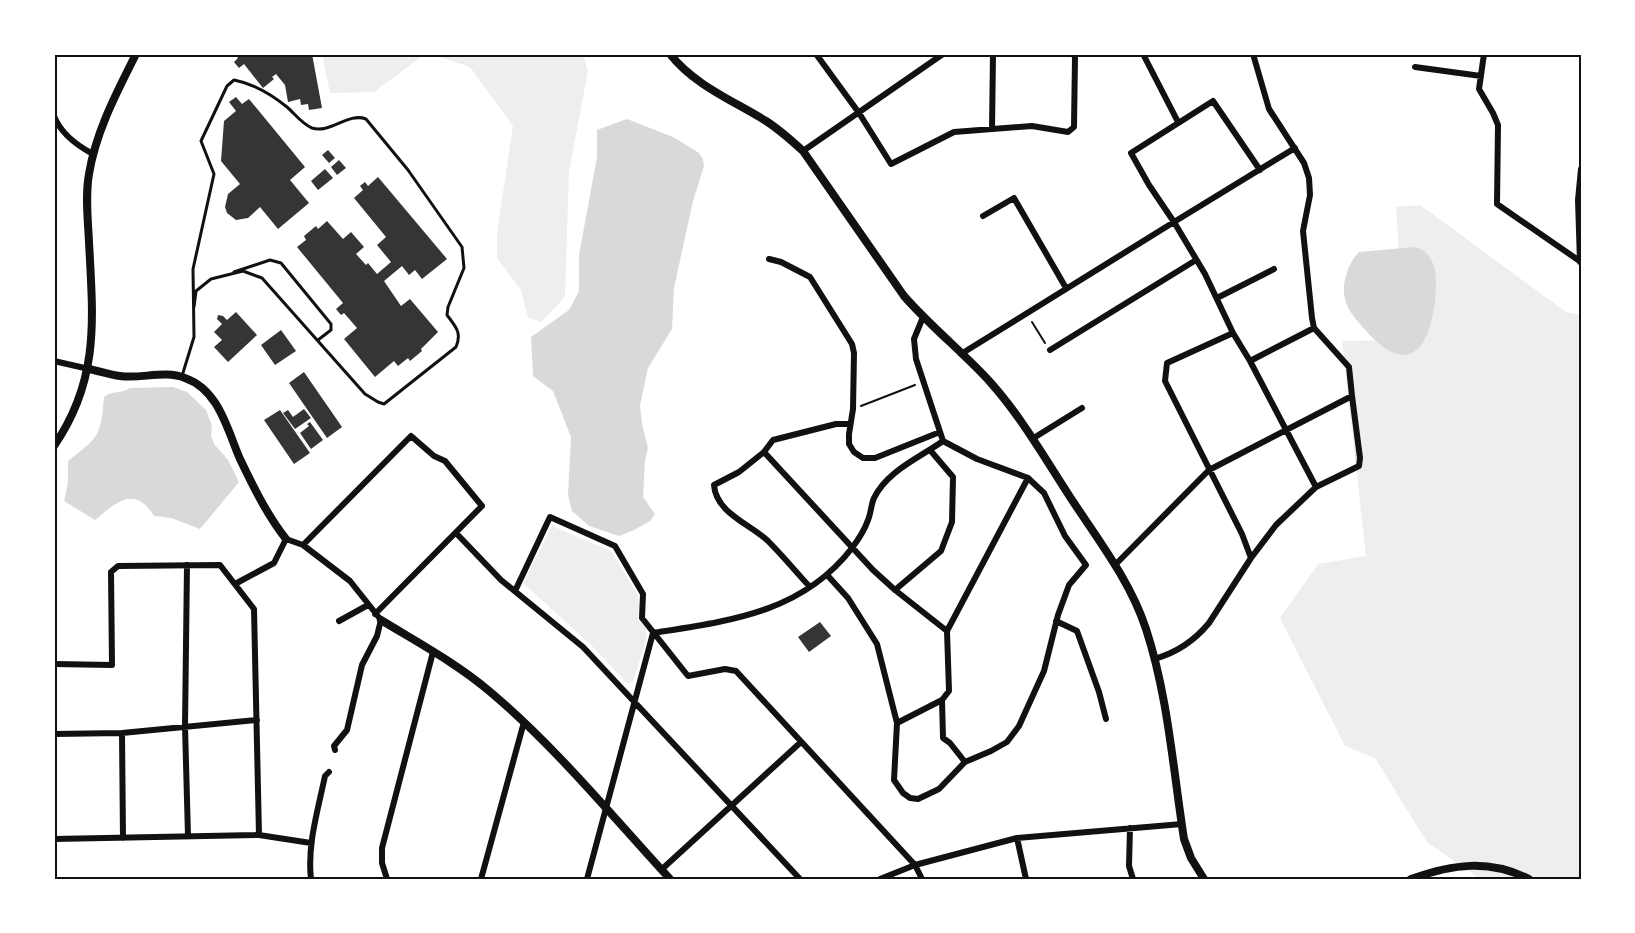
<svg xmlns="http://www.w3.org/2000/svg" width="1635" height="933" font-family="Manrope,sans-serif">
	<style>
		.green { fill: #eee }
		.water { fill: #d9d9d9 }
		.building { fill: #353535 }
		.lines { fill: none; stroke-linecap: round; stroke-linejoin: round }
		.path { stroke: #111; stroke-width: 2 }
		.service { stroke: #111; stroke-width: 3 }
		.minor { stroke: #111; stroke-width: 6 }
		.tertiary { stroke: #111; stroke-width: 8 }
		.secondary { stroke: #111; stroke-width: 8 }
		.neatline { fill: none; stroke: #111; stroke-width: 2 }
	</style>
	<rect width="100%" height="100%" fill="#fff"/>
	<path class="green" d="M 322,54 L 425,54 L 374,92 L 330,93 Z
		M 431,54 L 583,54 L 588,71 L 569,171 L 565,297 L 541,322 L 528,317 L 521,290 L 497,258 L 497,233 L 513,126 L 470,67 Z
		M 1420,205 L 1566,312 L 1581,315 L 1581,879 L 1480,879 L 1427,842 L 1375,758 L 1345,746 L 1280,618 L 1318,564 L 1366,556 L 1342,341 L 1404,340 L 1396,207 Z
		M 552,526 L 611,551 L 638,595 L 639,605 L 638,619 L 646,629 L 647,637 L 633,682 L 627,683 L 591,645 L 523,583 Z"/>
	<path class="water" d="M 627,119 L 673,137 L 699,153 L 703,159 L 704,166 L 693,201 L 674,288 L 672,329 L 648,368 L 640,405 L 642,424 L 648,448 L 645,460 L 643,497 L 655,514 L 650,521 L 634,530 L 619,536 L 589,526 L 572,511 L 568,495 L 571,437 L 553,391 L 533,376 L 531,337 L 569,310 L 579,291 L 579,255 L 597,157 L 597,130 Z
		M 1415,247 C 1433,252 1437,270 1436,288 C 1434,334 1416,385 1368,333 C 1359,323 1348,312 1345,299 C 1341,285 1348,263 1359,252 Z
		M 173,387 L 187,392 L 206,410 L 212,426 L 211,435 L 214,444 L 228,460 L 239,482 L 200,529 L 171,518 L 154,516 C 134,484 116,503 95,520 L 64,501 L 68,483 L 68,461 C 99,437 101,436 104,397 C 112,390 121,394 130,388 Z"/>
	<path class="building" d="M 235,54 L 312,54 L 322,108 L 309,110 L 308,104 L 301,105 L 300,99 L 288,102 L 285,85 L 276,74 L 272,77 L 274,79 L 263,88 L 244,64 L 239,68 L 234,62 L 238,58 Z
		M 236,97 L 242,104 L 249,99 L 305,167 L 290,180 L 309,203 L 278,229 L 260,207 L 248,218 L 236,220 L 227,213 L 225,207 L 228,194 L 240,184 L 221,161 L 224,121 L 236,111 L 229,102 Z
		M 328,150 L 335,158 L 329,163 L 322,155 Z
		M 339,160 L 346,168 L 337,175 L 331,167 Z
		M 325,169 L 333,178 L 318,190 L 311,181 Z
		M 378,177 L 447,259 L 422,279 L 415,270 L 409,275 L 402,266 L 384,281 L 401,306 L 410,299 L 438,332 L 421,349 L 422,351 L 410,361 L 408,358 L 398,366 L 394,361 L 375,377 L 344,339 L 357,328 L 344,313 L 341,315 L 336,309 L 343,303 L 297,247 L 306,240 L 304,236 L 316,226 L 318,229 L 327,221 L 343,239 L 351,232 L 364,247 L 356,254 L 366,265 L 368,263 L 377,274 L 391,262 L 377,245 L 386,237 L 354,198 L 363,190 L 360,186 L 365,182 L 368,186 Z
		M 236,312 L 257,335 L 228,362 L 214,347 L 222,340 L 214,332 L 222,324 L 217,319 L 218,315 L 223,316 L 227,320 Z
		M 281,330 L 296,351 L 275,365 L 261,345 Z
		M 304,372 L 342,427 L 327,438 L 289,383 Z
		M 304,409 L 311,418 L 295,429 L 283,413 L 288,410 L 293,417 Z
		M 280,410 L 310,453 L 294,464 L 264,420 Z
		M 310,422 L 323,440 L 311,449 L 300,433 L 309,426 L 307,424 Z
		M 820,622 L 831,636 L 809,652 L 798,637 Z"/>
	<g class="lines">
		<path class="path" d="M 1032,322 L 1045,343
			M 861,406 L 915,385"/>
		<path class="service" d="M 234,272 L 270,260 L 281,263 L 331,324 L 331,330 L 318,340
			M 182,376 L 194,337 L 193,269 L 214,174 L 201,141 L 227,86 L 234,80 C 255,84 271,94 287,107 C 295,114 302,124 312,128 C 330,134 348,112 366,119 L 408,170 L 462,247 L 464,268 L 448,307 L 447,315 C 456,327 462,333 456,347 L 384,404 L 378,402 L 365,394 L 262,278 L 243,271 L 211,279 L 196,291 L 194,307"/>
		<path class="minor" d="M 816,54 L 859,113 L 891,164 L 954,132 L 1032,126 L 1068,132 L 1074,127 L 1075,57 L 1073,54
			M 1143,54 L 1178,122
			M 1484,54 L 1479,89 L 1493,113 L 1498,125 L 1497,204 L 1581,262
			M 1415,67 L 1481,76
			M 54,116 C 61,134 76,145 93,154
			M 992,129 L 993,54
			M 803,151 L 943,54
			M 1260,170 L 1213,101 L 1131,153 L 1149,185 L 1174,222 L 1295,148
			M 983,216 L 1014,198 L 1066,288
			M 769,259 L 781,262 L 810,277 L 852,344 L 854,353 L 853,409 L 849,434 L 849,444 L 854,452 L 863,458 L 875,458 L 940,432
			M 1580,262 L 1578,200 L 1581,169
			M 1217,298 L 1274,269
			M 1233,333 L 1167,363 L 1165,381 L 1242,534 L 1251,558
			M 1050,350 L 1196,260
			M 961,354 L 1174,222 L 1205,274 L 1233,333 L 1250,361 L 1316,487 L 1276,525 L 1251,558 L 1209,623 C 1195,640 1176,653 1154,659
			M 54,361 L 89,369
			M 1250,361 L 1314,328
			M 1032,439 L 1082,408
			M 764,452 L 873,570 L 895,590 L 947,631
			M 1316,487 L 1359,466 L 1360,458 L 1352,396
			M 456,533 L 501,580 L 583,647 L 800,879
			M 303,545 L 411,436 L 434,456 L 445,461 L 482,506 L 375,614
			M 187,565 L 185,726 L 188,836
			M 1115,565 L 1209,470 L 1352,396 L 1349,367 L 1314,328 L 1312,318 L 1303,231 L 1310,195 L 1309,178 L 1304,163 L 1269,109 L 1253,54
			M 828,576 L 848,598 L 877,644 L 897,723 L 894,780 L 903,793 L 910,798 L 918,799 L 939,789 L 965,762 L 991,751 L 1007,742 L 1019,726 L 1044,671 L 1058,615 L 1069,585 L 1086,565 L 1065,536 L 1044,493 L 1028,478
			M 235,584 L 274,563 L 286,539 L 303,545 L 350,581 L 381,620 L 377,636 L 362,665 L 347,730 L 334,746 L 335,750
			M 810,587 C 796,572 783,556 768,541 C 750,524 716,513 714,485 L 739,472 L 764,452 L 773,440 L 836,424 L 850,424
			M 895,590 L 941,551 L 952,522 L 953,477 L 930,450
			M 515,591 L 550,517 L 615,546 L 643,594 L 642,618 L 688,676 L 725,669 L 736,671 L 915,865 L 922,879
			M 339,621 L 368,605
			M 1056,621 L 1077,631 L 1099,692 L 1106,719
			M 653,633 C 729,621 802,613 852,548 C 858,540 865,529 868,520 C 871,513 871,505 874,498 C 887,471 919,458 943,441
			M 54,664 L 112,665 L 111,572 L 118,566 L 220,565 L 254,609 L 259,835
			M 942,700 L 943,738 L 950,743 L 965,762
			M 897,723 L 942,700 L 949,691 L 947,631 L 1028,478 L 977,459 L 943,441 L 916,359 L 914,339 L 923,317
			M 122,733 L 123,838
			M 54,734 L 122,733 L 257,720
			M 1130,828 L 1129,866 L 1133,879
			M 1017,838 L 1026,879
			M 54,839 L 259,835 L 311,843
			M 661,870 L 801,742
			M 311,879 C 307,845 318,810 325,776 L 329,772
			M 387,879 L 382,863 L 382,848 L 433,652
			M 481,879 L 524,722
			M 587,879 L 653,633
			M 880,879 L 915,865 L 1017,838 L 1182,824"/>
		<path class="tertiary" d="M 89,369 C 99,371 110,375 120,376 C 141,379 165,370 185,378 C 219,390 227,429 240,459 C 253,486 267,515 286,539
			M 381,620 C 417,642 456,663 488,690 C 555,746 611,815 670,879"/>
		<path class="secondary" d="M 670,54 C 694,85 734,101 766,121 C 780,130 791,140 803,151 L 904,296 C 931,327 964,353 991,383 C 1023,419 1047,462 1074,503 C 1100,542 1131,583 1146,629 C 1168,696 1173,769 1184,839 L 1191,858 L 1204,879
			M 54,446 C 100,379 93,319 89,242 C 88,220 85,196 89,174 C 96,131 117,92 136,54
			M 1411,879 C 1453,864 1489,859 1529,879"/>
	</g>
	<rect width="1635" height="933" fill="none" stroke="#ffffff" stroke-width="111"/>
	<rect x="56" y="56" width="1524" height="822" class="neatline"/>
</svg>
